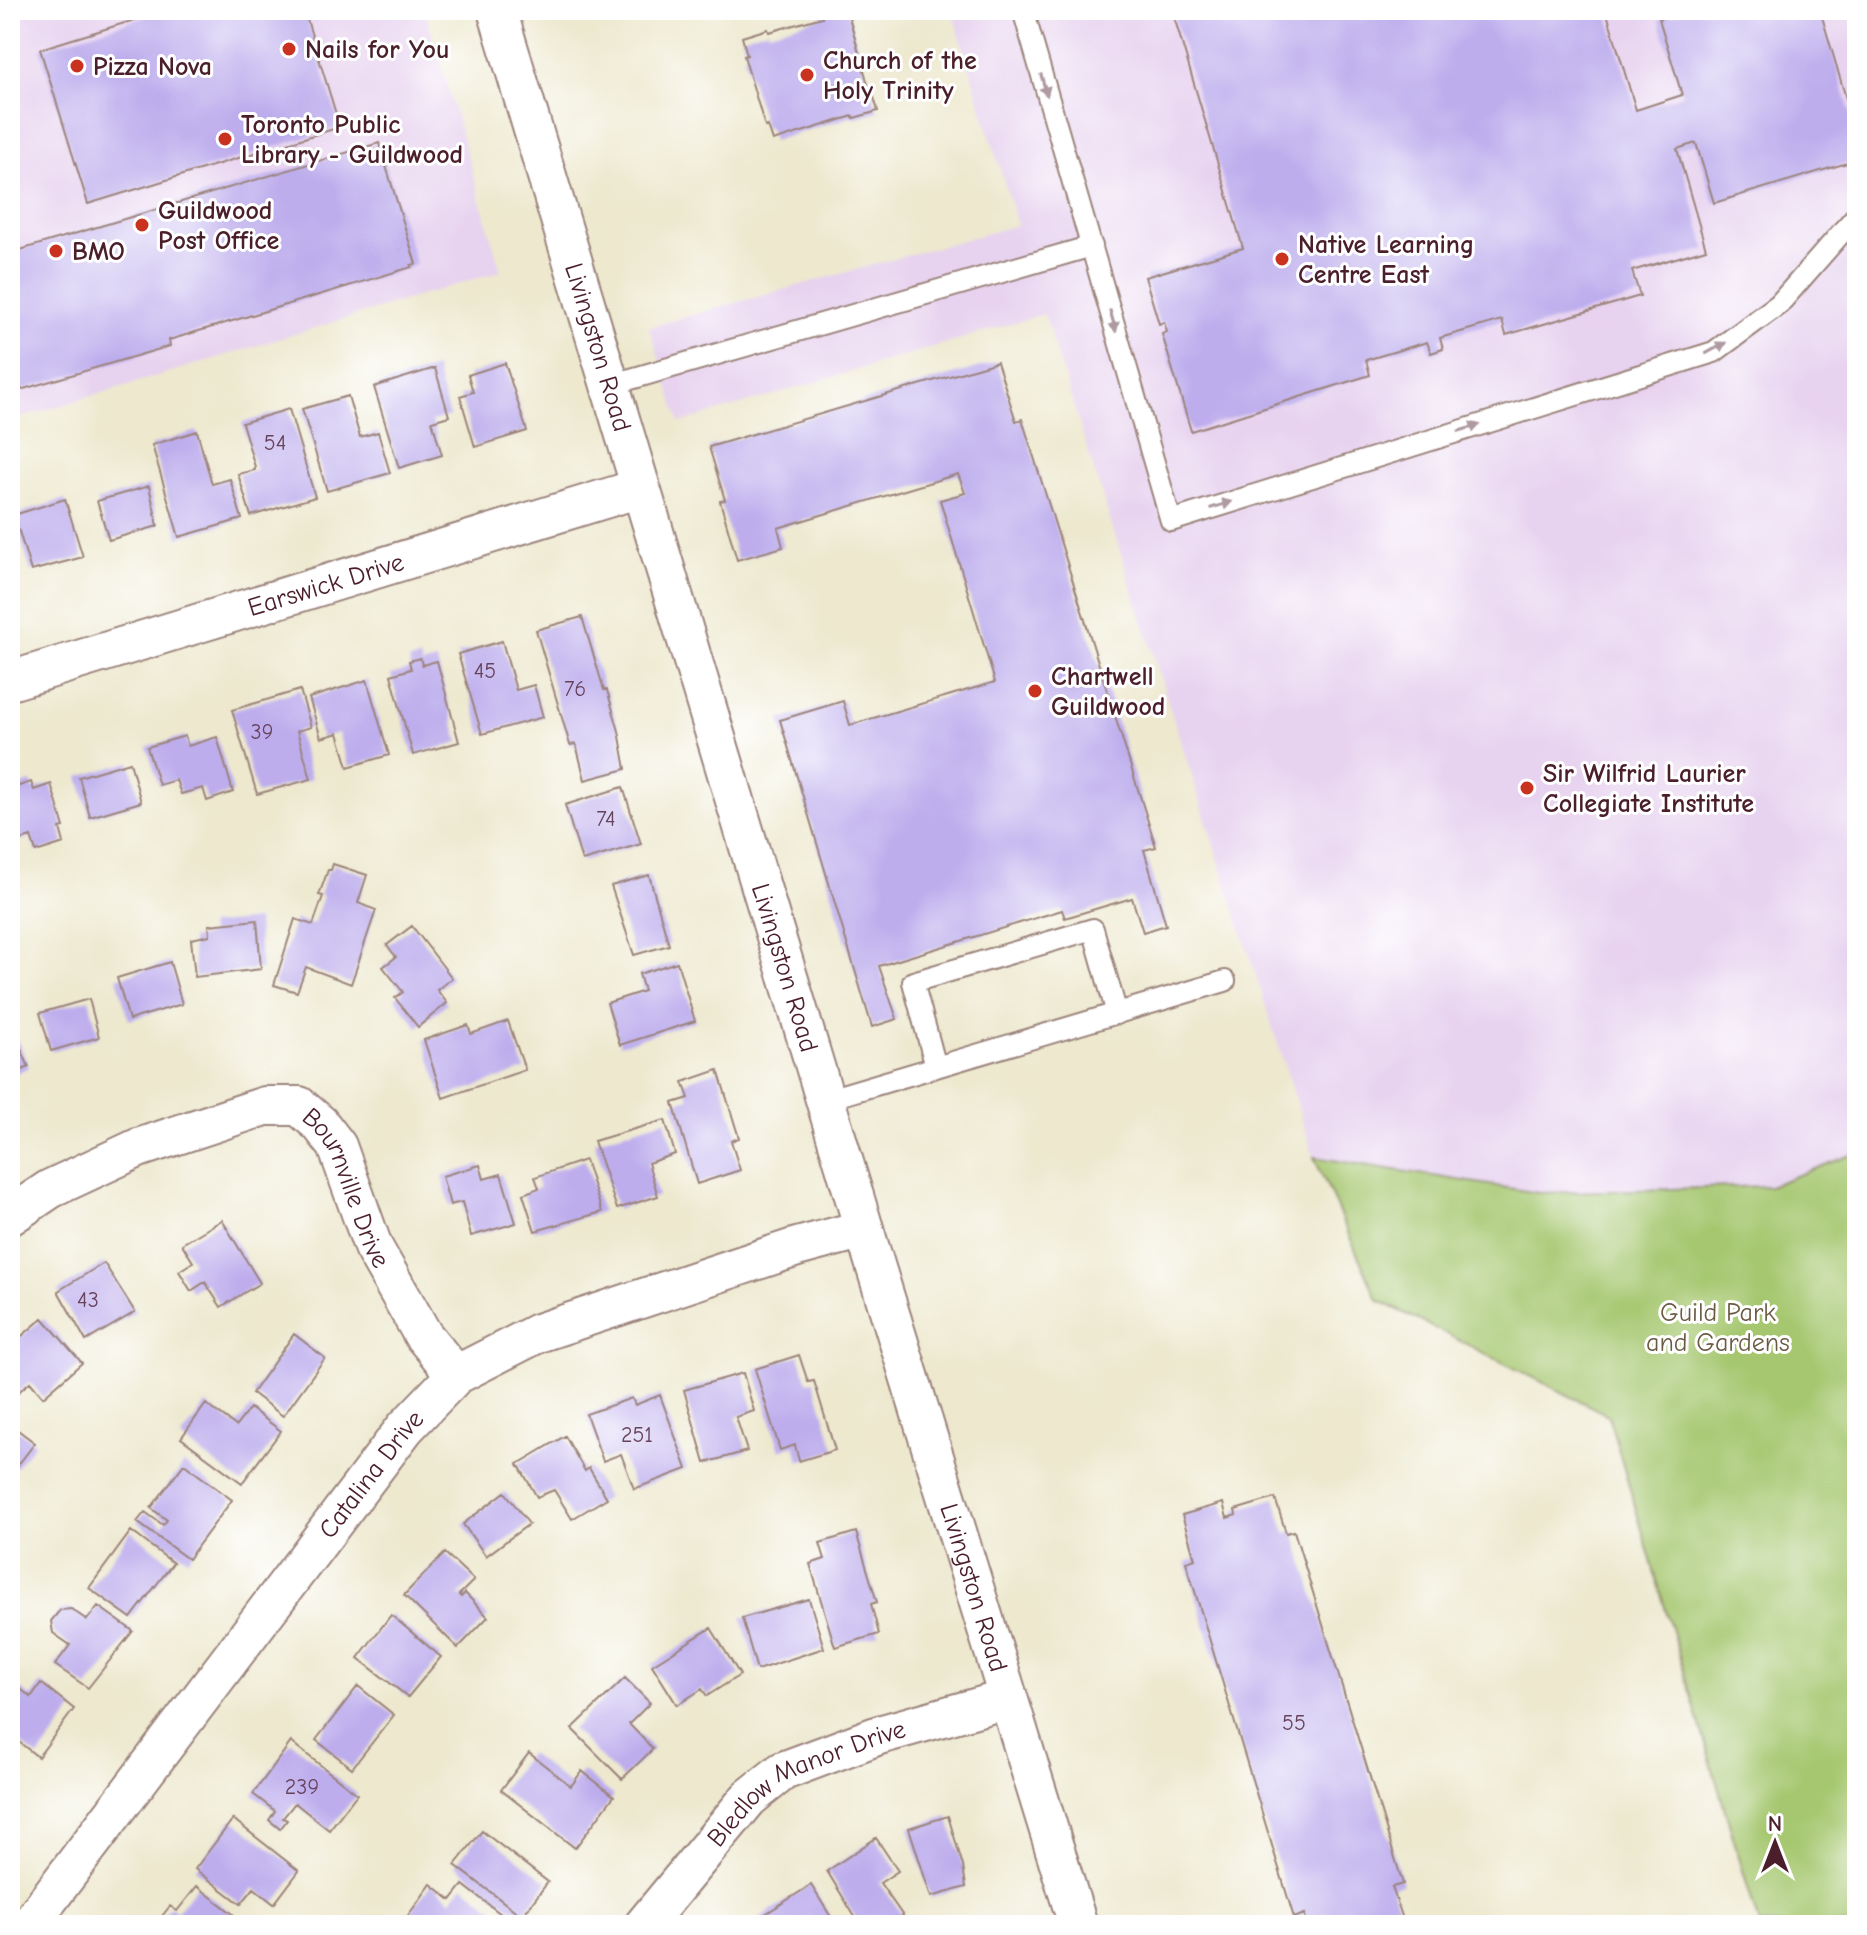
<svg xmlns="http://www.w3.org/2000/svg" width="1867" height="1935" font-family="'Comic Neue',sans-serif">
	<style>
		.built { fill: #e7d2ef }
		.green { fill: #a6c76f; stroke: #78734d; stroke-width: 2 }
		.building { fill: #bdaded }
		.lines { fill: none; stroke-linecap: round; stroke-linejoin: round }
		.lane-casing { stroke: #9c847c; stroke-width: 24 }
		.street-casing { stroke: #9c847c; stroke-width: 42 }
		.lane { stroke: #fff; stroke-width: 20 }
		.street { stroke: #fff; stroke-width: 38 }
		.oneway { fill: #ae9aa0 }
		.poi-dot { fill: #c8321e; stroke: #fff; stroke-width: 3 }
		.labels { text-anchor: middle; stroke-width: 6; stroke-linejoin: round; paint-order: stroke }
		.number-label { font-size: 22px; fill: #67425c }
		.poi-label { font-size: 26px; font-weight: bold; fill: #4a1f2b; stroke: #fff; text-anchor: start }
		.street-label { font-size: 26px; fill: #4a1f2b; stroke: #fff }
		.park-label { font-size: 26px; fill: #6a5a43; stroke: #fff }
	</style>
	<rect width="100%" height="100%" fill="#fff"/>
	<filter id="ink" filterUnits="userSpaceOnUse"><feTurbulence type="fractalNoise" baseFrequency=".0125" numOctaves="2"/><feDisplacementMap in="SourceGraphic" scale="16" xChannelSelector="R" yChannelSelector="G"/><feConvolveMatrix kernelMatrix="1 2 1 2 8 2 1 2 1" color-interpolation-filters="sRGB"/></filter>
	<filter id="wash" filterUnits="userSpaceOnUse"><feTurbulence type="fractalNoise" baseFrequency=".006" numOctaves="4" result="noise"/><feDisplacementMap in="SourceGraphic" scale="32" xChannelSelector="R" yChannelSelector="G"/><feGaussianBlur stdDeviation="1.8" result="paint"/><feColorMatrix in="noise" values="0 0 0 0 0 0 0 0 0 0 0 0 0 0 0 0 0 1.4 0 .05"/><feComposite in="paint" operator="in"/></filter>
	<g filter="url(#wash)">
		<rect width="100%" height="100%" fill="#ede8ce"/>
		<path class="built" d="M 10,10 L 425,10 L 501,271 L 10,421 Z
			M 952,10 L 1857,10 L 1857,1153 L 1769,1186 L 1539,1193 L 1314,1157 L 1044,314 L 680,423 L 649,327 L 1017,225 Z"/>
		<path class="green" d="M 1857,1153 L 1857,1925 L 1759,1925 L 1608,1415 L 1378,1300 L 1314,1157 L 1539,1193 L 1769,1186 Z"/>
		<g id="blocks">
			<path class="building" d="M 167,10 L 304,10 L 340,127 L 88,204 L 40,49 Z
				M 830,10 L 847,10 L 871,95 L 873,94 L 878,111 L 854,118 L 853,116 L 773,141 L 768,126 L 765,127 L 744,56 L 747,55 L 742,37 L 768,29 L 769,32 L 822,17 L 821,13 Z
				M 1172,10 L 1606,10 L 1636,110 L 1682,95 L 1659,19 L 1689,10 L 1820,10 L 1857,136 L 1857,160 L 1714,203 L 1696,143 L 1677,149 L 1706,249 L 1632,271 L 1640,296 L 1506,335 L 1502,320 L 1440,338 L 1443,349 L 1431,353 L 1427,342 L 1366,360 L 1370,375 L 1191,431 L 1162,334 L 1167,332 L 1164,322 L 1159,324 L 1145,277 L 1243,248 Z
				M 379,143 L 416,264 L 411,265 L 412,267 L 169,340 L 170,346 L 10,393 L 10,253 Z
				M 997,362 L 1016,421 L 1022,419 L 1156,847 L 1144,850 L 1166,925 L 1143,932 L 1132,898 L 1065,918 L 1062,910 L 879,966 L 897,1019 L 872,1027 L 780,720 L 843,701 L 850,725 L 995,682 L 940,500 L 965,493 L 958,474 L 778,528 L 783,547 L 737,560 L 720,501 L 725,500 L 709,447 Z
				M 505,363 L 527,431 L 475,447 L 460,396 L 473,392 L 468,375 Z
				M 435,368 L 449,416 L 432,421 L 442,455 L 399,468 L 374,387 Z
				M 348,396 L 360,437 L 378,432 L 390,473 L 327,491 L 302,409 Z
				M 289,409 L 315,497 L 251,516 L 238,474 L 255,470 L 255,467 L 242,423 Z
				M 197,431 L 212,484 L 230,479 L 242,519 L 179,537 L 152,445 Z
				M 149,486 L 158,526 L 109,540 L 97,501 Z
				M 65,499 L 83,557 L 31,571 L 14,515 Z
				M 582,617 L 604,690 L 607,690 L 619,731 L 626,769 L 585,780 L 576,744 L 570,745 L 536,630 Z
				M 502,641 L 516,690 L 534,685 L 543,717 L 482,734 L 458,654 Z
				M 420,658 L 422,665 L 437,661 L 459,742 L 413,755 L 391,675 L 411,669 L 409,661 Z
				M 367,680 L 389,755 L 348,767 L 338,733 L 321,738 L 309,698 Z
				M 300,690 L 311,727 L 297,731 L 311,779 L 257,794 L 232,710 Z
				M 185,736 L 188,746 L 217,737 L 233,792 L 207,801 L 203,788 L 181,794 L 176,780 L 159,785 L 147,747 Z
				M 130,762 L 141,802 L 90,817 L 79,777 Z
				M 31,782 L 34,790 L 51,784 L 64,827 L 60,828 L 64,843 L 36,852 L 31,837 L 11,843 L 10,839 L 10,796 L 15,795 L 13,788 Z
				M 623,787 L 641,844 L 582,861 L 565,805 Z
				M 333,864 L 367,875 L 358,903 L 376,910 L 351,984 L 306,967 L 297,992 L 274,985 L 295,919 L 313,925 L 323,896 L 319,895 L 328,870 L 331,870 Z
				M 649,875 L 669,945 L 634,955 L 611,886 Z
				M 257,920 L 261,969 L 195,977 L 191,939 L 210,935 L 209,925 Z
				M 412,926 L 452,978 L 437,990 L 447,1003 L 418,1027 L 395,998 L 403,992 L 383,967 L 396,957 L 387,945 Z
				M 170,962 L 182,1004 L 129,1020 L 117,978 Z
				M 677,962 L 695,1021 L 620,1045 L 607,1003 L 644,991 L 639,974 Z
				M 89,999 L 99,1037 L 51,1051 L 40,1013 Z
				M 508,1021 L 525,1070 L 443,1098 L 424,1040 L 468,1025 L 471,1034 Z
				M 10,1024 L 29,1067 L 10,1076 Z
				M 718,1070 L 739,1138 L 731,1141 L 740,1170 L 697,1184 L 673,1103 L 689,1098 L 683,1082 Z
				M 665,1120 L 675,1154 L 648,1163 L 658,1196 L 617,1209 L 594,1141 Z
				M 585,1160 L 602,1212 L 535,1231 L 523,1194 L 539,1188 L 535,1177 Z
				M 480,1165 L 484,1179 L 501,1174 L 516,1223 L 471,1236 L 462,1202 L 450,1205 L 442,1176 Z
				M 222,1220 L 260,1283 L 221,1307 L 205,1282 L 191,1291 L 179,1271 L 193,1262 L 182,1244 Z
				M 104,1263 L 135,1312 L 86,1341 L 58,1291 Z
				M 43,1318 L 82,1363 L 43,1397 L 30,1382 L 15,1395 L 10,1389 L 10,1346 Z
				M 294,1334 L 325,1358 L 283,1416 L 252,1393 Z
				M 799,1355 L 808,1382 L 814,1381 L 835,1450 L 799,1461 L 795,1445 L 780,1450 L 755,1369 Z
				M 743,1373 L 754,1411 L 736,1417 L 747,1451 L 705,1463 L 684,1390 Z
				M 660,1395 L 687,1469 L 634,1489 L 621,1454 L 603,1461 L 586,1414 L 632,1398 L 635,1405 Z
				M 206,1404 L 236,1426 L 250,1408 L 281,1431 L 242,1483 L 181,1438 Z
				M 10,1424 L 35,1443 L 10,1475 Z
				M 565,1436 L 585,1471 L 589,1468 L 607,1498 L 572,1519 L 554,1490 L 537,1497 L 518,1464 Z
				M 184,1464 L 232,1500 L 188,1559 L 137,1522 L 145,1512 L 163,1525 L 167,1520 L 151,1508 Z
				M 505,1492 L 529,1524 L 486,1556 L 463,1524 Z
				M 1275,1498 L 1286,1533 L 1294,1531 L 1403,1884 L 1392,1887 L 1404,1922 L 1394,1925 L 1306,1925 L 1305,1914 L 1294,1918 L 1186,1562 L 1195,1559 L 1182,1515 L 1223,1503 L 1227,1518 L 1236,1515 L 1235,1510 Z
				M 131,1531 L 173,1563 L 131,1618 L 89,1588 Z
				M 856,1532 L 877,1602 L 871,1604 L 879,1634 L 835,1647 L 810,1564 L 825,1559 L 820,1543 Z
				M 445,1553 L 474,1580 L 459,1595 L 461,1597 L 465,1593 L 488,1617 L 458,1648 L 404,1595 Z
				M 809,1599 L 824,1648 L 757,1670 L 742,1618 Z
				M 98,1606 L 133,1631 L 88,1688 L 55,1665 L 70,1645 L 53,1633 L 51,1621 L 60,1610 L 71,1609 L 87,1620 Z
				M 391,1615 L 441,1657 L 408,1697 L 358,1658 Z
				M 711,1628 L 740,1675 L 707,1696 L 702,1689 L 677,1705 L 652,1665 Z
				M 625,1678 L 650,1703 L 629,1724 L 653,1749 L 622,1779 L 572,1729 Z
				M 10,1681 L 31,1697 L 41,1683 L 74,1709 L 38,1757 L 10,1735 Z
				M 358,1686 L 394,1715 L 352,1768 L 316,1740 Z
				M 291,1742 L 357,1794 L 329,1830 L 295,1803 L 283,1818 L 287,1820 L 280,1829 L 269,1820 L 275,1811 L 253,1794 Z
				M 529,1753 L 571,1786 L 582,1771 L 614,1796 L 575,1848 L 501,1790 Z
				M 948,1816 L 963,1866 L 966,1887 L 931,1897 L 909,1828 Z
				M 233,1819 L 299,1871 L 274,1904 L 254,1888 L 241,1904 L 195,1869 Z
				M 482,1831 L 548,1882 L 522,1916 L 455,1865 Z
				M 876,1838 L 898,1871 L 880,1883 L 905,1919 L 894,1925 L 860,1925 L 827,1871 Z
				M 431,1884 L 451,1900 L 463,1885 L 510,1921 L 507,1925 L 409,1925 L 404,1921 Z
				M 811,1885 L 836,1925 L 764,1925 L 759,1918 Z
				M 197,1886 L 233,1914 L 225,1925 L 155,1925 L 170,1906 L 177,1911 Z"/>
		</g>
	</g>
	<g filter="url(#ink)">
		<use href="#blocks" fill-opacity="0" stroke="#9c847c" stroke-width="2"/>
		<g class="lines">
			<defs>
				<path id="lane" d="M 1023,10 L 1171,521 L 1714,352 L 1779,304 L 1857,215
					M 610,385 L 1092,246
					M 936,1067 L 913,982 L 1093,929 L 1117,1014
					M 825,1100 L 1225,981"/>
				<g id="street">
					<path id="s1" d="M 497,10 L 864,1229 L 1078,1925"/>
					<path id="s2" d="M 10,681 L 640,488"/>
					<path id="s3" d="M 10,1216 L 50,1189 L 138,1148 L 265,1106 L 299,1106 L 320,1124 L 337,1146 L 373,1247 L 423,1335 L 456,1375"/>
					<path id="s4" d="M 29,1925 L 405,1428 L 456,1375 L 538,1333 L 797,1247 L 864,1229"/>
					<path id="s5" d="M 644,1925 L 749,1798 L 783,1771 L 879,1735 L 1007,1699"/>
				</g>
			</defs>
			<use href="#lane" class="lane-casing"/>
			<use href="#street" class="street-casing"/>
			<use href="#lane" class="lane"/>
			<use href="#street" class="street"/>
		</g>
		<defs><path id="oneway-solid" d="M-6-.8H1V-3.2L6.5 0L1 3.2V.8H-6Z" transform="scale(2)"/></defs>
		<g class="oneway">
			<use href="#oneway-solid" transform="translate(1044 85) rotate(74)"/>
			<use href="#oneway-solid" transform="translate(1113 321) rotate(74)"/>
			<use href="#oneway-solid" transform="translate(1716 348) rotate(-29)"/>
			<use href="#oneway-solid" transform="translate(1469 428) rotate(-17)"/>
			<use href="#oneway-solid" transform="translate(1221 505) rotate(-17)"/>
		</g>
	</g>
	<g class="poi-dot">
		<circle cx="289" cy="49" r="8"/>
		<circle cx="77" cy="66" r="8"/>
		<circle cx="807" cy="75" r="8"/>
		<circle cx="225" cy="139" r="8"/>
		<circle cx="142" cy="225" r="8"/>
		<circle cx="56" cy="251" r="8"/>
		<circle cx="1282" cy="259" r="8"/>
		<circle cx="1035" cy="691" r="8"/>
		<circle cx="1527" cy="788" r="8"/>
	</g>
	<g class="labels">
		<g class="number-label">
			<text x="275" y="450">54</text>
			<text x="485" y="678">45</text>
			<text x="575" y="696">76</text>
			<text x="262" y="739">39</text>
			<text x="606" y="826">74</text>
			<text x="88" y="1307">43</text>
			<text x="637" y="1442">251</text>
			<text x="1294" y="1730">55</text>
			<text x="302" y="1794">239</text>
		</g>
		<g class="poi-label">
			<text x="305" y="58">Nails for You</text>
			<text x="823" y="69">Church of the<tspan x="823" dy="30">Holy Trinity</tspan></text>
			<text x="93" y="75">Pizza Nova</text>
			<text x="241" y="133">Toronto Public<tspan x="241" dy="30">Library - Guildwood</tspan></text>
			<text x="158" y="219">Guildwood<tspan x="158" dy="30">Post Office</tspan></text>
			<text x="1298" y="253">Native Learning<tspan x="1298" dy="30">Centre East</tspan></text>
			<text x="72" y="260">BMO</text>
			<text x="1051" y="685">Chartwell<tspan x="1051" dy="30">Guildwood</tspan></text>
			<text x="1543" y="782">Sir Wilfrid Laurier<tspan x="1543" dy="30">Collegiate Institute</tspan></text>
		</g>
		<g class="street-label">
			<text dy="9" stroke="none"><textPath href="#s1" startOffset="352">Livingston Road</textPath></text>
			<text dy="9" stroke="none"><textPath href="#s2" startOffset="330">Earswick Drive</textPath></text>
			<text dy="9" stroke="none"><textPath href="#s1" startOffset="1000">Livingston Road</textPath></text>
			<text dy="9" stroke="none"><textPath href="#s3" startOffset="410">Bournville Drive</textPath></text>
			<text dy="9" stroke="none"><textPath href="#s4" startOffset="566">Catalina Drive</textPath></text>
			<text dy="9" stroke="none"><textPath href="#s1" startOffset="1648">Livingston Road</textPath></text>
			<text dy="9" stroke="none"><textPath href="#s5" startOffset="222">Bledlow Manor Drive</textPath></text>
		</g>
		<g class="park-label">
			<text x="1718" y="1321">Guild Park<tspan x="1718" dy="30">and Gardens</tspan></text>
		</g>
	</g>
	<rect width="1867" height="1935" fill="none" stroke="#fff" stroke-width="40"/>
	<g transform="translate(1775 1843)" stroke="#ffffff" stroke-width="6" paint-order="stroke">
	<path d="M0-6L14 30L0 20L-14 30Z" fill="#4a1f2b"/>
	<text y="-12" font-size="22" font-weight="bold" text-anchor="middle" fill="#4a1f2b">N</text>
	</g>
</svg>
